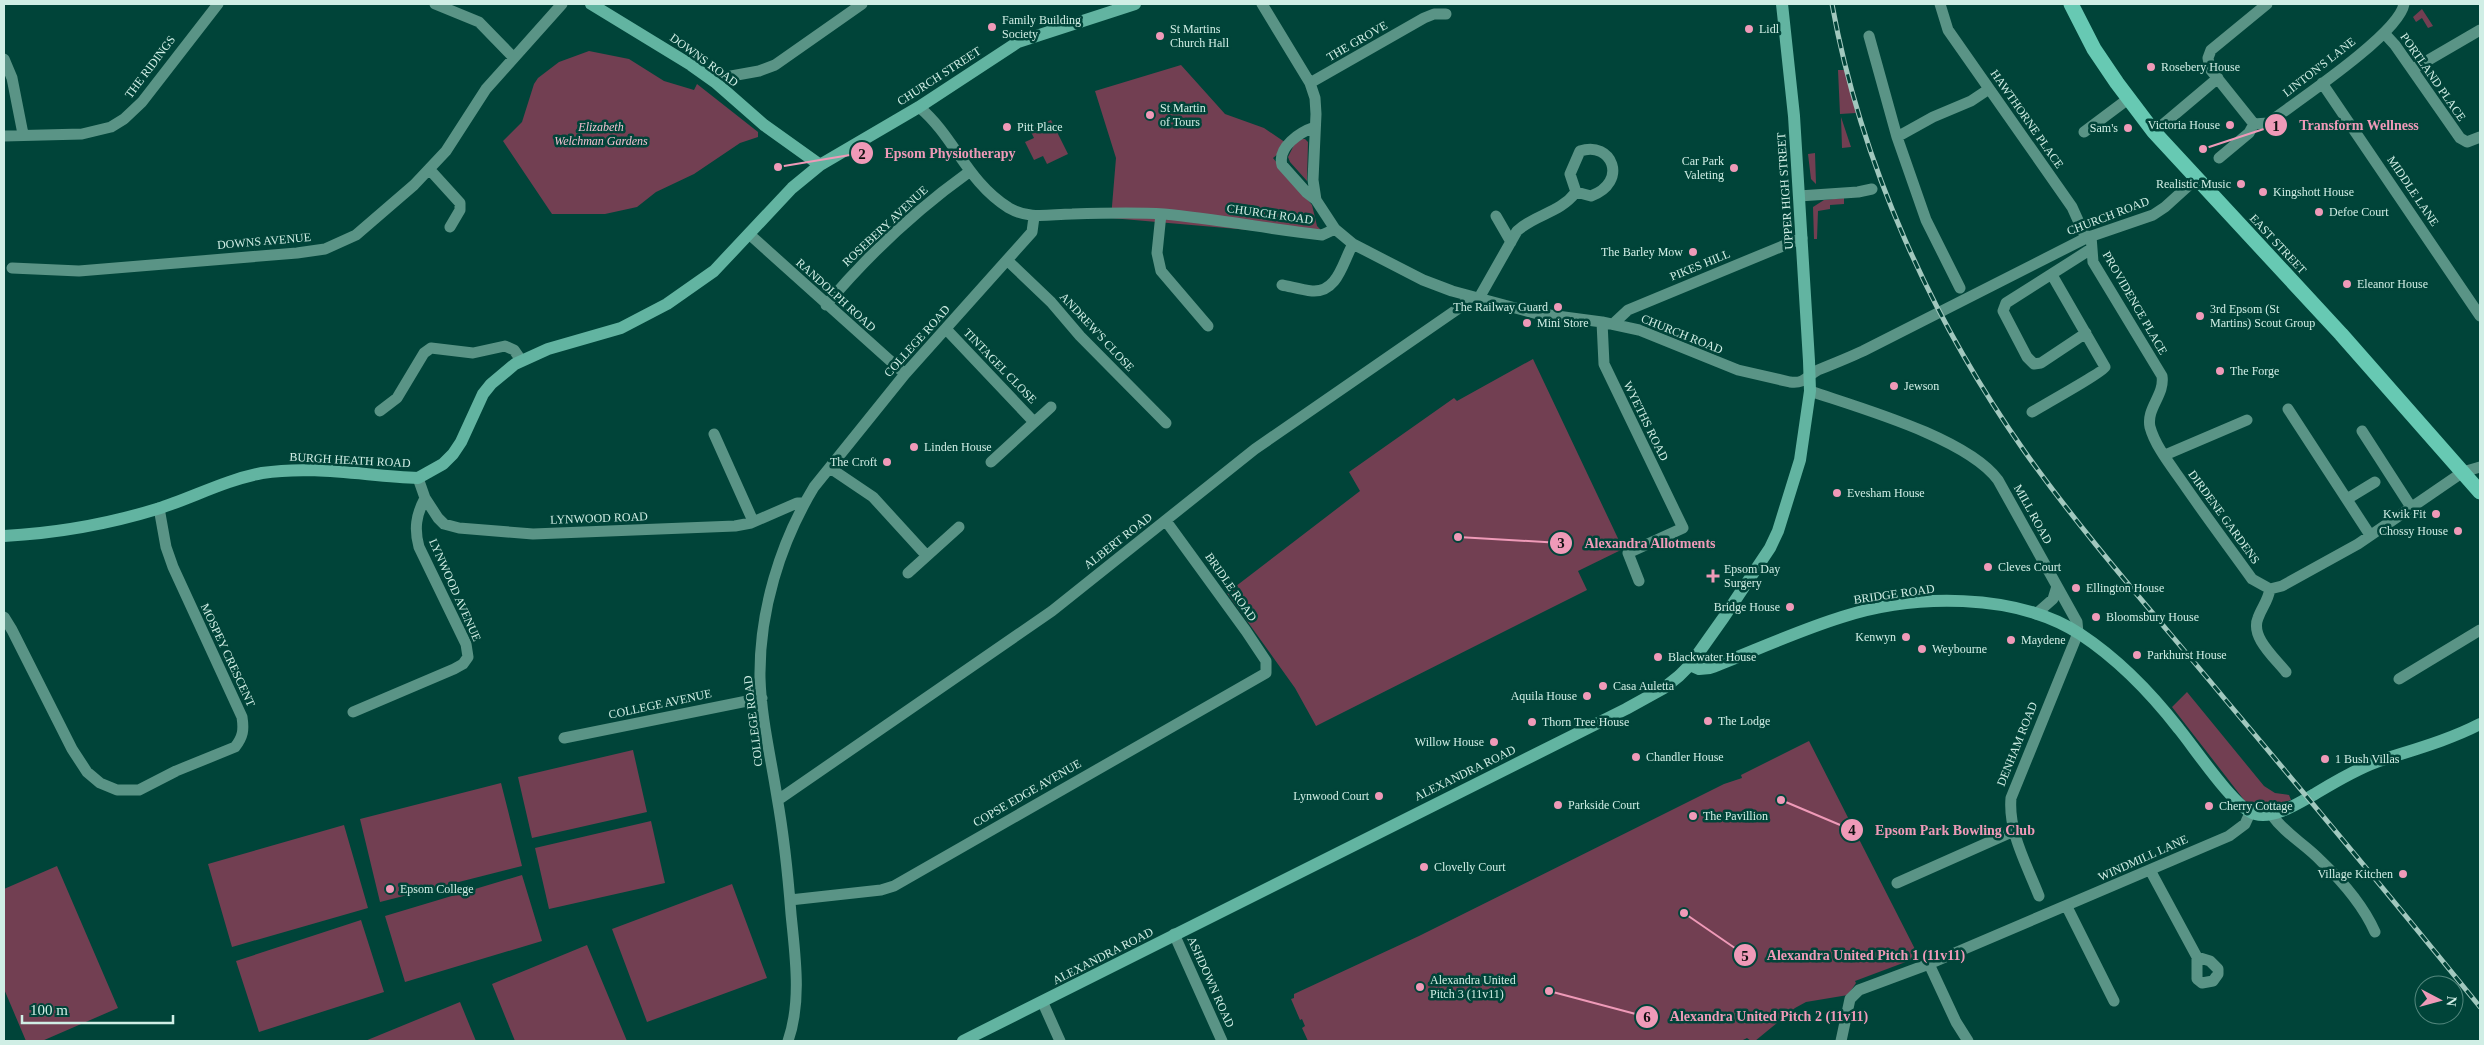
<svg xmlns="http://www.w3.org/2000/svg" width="2484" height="1045" font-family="'Times New Roman',serif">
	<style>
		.green { fill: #723f52 }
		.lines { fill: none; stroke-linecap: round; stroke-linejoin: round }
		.minor { stroke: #5a9486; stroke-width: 11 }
		.major { stroke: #62b4a1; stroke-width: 12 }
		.highway { stroke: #67c9b3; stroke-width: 15 }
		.rail-casing { stroke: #a1c8be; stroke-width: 5 }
		.rail { stroke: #004439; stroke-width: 3; stroke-dasharray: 9; stroke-linecap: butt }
		.poi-dot { fill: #ef9ab8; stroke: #004439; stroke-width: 2 }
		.labels { text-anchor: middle; stroke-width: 5; stroke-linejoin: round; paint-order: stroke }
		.poi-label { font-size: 12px; fill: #d0eee5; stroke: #004439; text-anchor: start }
		.street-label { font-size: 12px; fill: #d0eee5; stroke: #004439 }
		.park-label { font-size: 12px; font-style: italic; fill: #f1c0d0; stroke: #004439 }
		.leader { fill: none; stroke: #ef9ab8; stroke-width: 2 }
		.callout-dot { fill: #ef9ab8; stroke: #004439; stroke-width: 2 }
		.mark-label { font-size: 15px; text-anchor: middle; font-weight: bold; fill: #111 }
		.callout-label { font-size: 14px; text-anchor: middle; font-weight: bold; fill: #ef9ab8; stroke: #004439; stroke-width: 5; stroke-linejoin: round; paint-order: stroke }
	</style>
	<rect width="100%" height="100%" fill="#004439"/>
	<path class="green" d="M 2422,9 L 2433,26 L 2428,28 L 2422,18 L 2416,22 L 2413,17 Z
		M 589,51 L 629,59 L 664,81 L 694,90 L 697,84 L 758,132 L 758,137 L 740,143 L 694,174 L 656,192 L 637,207 L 605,214 L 552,214 L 503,141 L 522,122 L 534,84 L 538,78 L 559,62 Z
		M 1181,65 L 1225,114 L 1264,128 L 1289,145 L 1273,158 L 1312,205 L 1317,226 L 1328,237 L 1111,218 L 1116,158 L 1095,91 Z
		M 1838,70 L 1845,70 L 1856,113 L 1840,114 Z
		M 1841,117 L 1851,147 L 1842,148 Z
		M 1051,120 L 1068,154 L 1047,164 L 1043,156 L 1034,160 L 1025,142 L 1034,138 L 1030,130 Z
		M 1301,139 L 1305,139 L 1308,142 L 1307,181 L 1290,162 L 1288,157 L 1294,145 Z
		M 1815,153 L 1816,184 L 1811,179 L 1808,154 Z
		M 1844,198 L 1844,204 L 1830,205 L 1830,209 L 1818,211 L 1817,239 L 1814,239 L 1813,207 L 1824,200 Z
		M 1533,359 L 1623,549 L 1578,571 L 1587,590 L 1316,726 L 1295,688 L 1227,593 L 1360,491 L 1349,472 L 1454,398 L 1457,401 Z
		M 2187,692 L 2264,786 L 2275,793 L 2289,795 L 2291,800 L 2257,810 L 2248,805 L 2172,707 Z
		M 1809,741 L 1919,957 L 1855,981 L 1856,983 L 1848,995 L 1806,1002 L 1795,1008 L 1755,1041 L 1751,1041 L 1747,1038 L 1741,1041 L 1308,1041 L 1302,1028 L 1305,1026 L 1302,1019 L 1300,1020 L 1291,999 L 1294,998 L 1294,994 L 1419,936 L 1724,784 L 1742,778 L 1741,775 Z
		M 633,750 L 647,812 L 532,838 L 518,777 Z
		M 501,783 L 522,866 L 380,902 L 360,819 Z
		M 651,821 L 665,883 L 549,909 L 535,848 Z
		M 344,825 L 368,908 L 232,947 L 208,864 Z
		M 57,866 L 118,1008 L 42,1041 L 26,1041 L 4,989 L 4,889 Z
		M 522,875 L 542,941 L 405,982 L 385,916 Z
		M 732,884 L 767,978 L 647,1022 L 612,929 Z
		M 361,920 L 384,992 L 259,1032 L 236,961 Z
		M 587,945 L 627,1041 L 515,1041 L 492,984 Z
		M 460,1002 L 476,1041 L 365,1041 Z"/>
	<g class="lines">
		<path class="minor" d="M 435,4 L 479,22 L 513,57
			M 1262,4 L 1310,83 L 1315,98 L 1316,114 L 1313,180 L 1316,200 L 1335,229 L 1353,244 L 1423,280 L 1452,291 L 1534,313 L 1602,322 L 1639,330 L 1738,370 L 1790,382 C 1805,384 1807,376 1818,370 C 1833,364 1848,358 1863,351 L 2086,238 L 2153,215 L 2165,207 L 2197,178
			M 1940,4 L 1948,30 L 2072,207 L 2086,238
			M 2384,33 L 2395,45 L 2460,138 L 2467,142 L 2480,137
			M 1869,36 L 1897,137 L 1933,117 L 1971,101 L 1989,89
			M 4,59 L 12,78 L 23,134
			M 2413,69 L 2480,30
			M 715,82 L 720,78 L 759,71 L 775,65 L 862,4
			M 1310,83 L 1424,18 L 1434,14 L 1446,14
			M 2322,83 L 2480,316
			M 919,107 C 955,137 966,181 1009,208 C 1030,220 1050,214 1072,214 C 1103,213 1134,212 1164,214 C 1217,219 1269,229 1322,235 L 1335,229
			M 2254,124 L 2210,69 L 2208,58 L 2211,50 L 2267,4
			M 1315,127 C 1300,132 1277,147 1282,165 L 1307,193 L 1316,200
			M 2084,132 L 2128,99
			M 2154,132 L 2218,78
			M 4,136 L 82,134 L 111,127 L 124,119 L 142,102 L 218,4
			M 1897,137 L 1926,220 L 1960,288
			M 2219,158 L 2249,133 L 2254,124 L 2268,123 C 2296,102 2399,34 2404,4
			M 430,170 L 460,203 L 460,210 L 450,227
			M 1799,196 L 1858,192 L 1872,189
			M 1161,214 L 1157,253 L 1161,271 L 1208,326
			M 1496,216 L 1511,242
			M 749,234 L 905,374
			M 2091,236 L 2093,262 L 2162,376 C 2165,395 2146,408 2150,427 C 2155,446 2172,467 2183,483 C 2205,515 2229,547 2252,579 L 2270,589 L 2282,586 L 2358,544 L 2463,472 L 2480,467
			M 1007,260 L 1051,302 L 1080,336 L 1166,423
			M 12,268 L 79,271 L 297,253 L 325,249 L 356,235 L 414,185 L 446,151 L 486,89 L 562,4
			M 1282,285 C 1292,287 1302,290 1312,291 C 1338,293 1343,261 1353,244
			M 1479,298 L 1517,231 C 1537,213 1559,214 1576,192 L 1570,174 L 1580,151 C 1612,140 1629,182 1591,196 L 1576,192
			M 826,305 C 868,255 916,210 969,172
			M 1602,322 L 1604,364 L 1683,528 L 1628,553 L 1639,581
			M 1613,324 L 1628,310 L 1802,238
			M 946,329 L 1034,422
			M 2086,333 L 2041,363 L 2034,364 L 2027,357 L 2003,311 L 2006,303 L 2091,249
			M 1810,391 C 1860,408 1967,438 1998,480 L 2077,622 L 2078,633 L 2011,798 C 2008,832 2027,865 2039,896
			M 2288,409 L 2370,535
			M 380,411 L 397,398 L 424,353 L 431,348 L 473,353 L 505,346 L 514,350 L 521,360
			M 2032,412 C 2042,406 2103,372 2105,367 L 2052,275
			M 2362,431 L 2411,507
			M 714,434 L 753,521
			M 2165,455 L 2247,420
			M 991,462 L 1051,407
			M 830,468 L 873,497 L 926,555
			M 418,478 L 425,498 L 438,518 L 444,524 L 459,528 L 533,534 L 735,526 L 751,523 L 797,503 L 804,503
			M 2347,499 L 2375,482
			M 908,573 L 959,527
			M 2270,589 C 2268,601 2262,607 2258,618 C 2250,637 2275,658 2286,672
			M 2036,614 L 2053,599 L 2057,586
			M 4,617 L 12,630 L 72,749 L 87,772 L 100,783 L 117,790 L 139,790 L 176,771 L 235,747 C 243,737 244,730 242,717 L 173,567 L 166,547 L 159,508
			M 2399,679 L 2480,630
			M 353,712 L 454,669 L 463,664 L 468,657 L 466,644 L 419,547 C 414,529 416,515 425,498
			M 564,738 L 762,698
			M 778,800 L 1052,611 L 1255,449 L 1462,306 L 1470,296
			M 2271,814 C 2286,835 2304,843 2321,861 C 2342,881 2363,905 2375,932
			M 2150,870 L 2197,957 L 2210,961 L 2218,969 L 2218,974 L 2213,981 L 2202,983 L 2197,979 L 2197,957
			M 1897,883 L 2014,831
			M 790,900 L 881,890 L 894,886 L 1266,673 L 1266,661 L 1246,631 L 1166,521
			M 2067,907 L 2114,1001
			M 1174,934 L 1222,1041
			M 1929,964 L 1956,1022 L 1968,1041
			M 1043,1003 L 1060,1041
			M 788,1041 C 802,1001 795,955 791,914 C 788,875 784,836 777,797 C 771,758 761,717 760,678 C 759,612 780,543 814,487 L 905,374 L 1032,232 L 1034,217
			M 1841,1041 L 1850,999 L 1859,990 L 1929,964 L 2229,836 L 2245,824 L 2250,813"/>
		<path class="major" d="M 591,4 L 691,65 L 715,82 L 764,125 L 820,165
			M 4,536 C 58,533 105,525 157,509 C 192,498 225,480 262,473 C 314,465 366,476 418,478 L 443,464 L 453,454 L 461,442 L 483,394 L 491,384 L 515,364 L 548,349 L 621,328 L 667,304 L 714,271 L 792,188 L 820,165 L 919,107 L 1018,42 L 1135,4
			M 1690,665 L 1699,669 L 1710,668 C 1754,651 1797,631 1842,617 C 1913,594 2015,592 2080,634 C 2118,659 2151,693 2179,729 C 2194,747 2235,809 2255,814 C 2274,819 2297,804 2313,795 C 2333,783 2354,770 2376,762 C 2412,750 2447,741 2480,724
			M 963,1041 L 1626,709 L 1664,688 L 1679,676 L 1690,665 L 1724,617 L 1770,548 L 1778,531 L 1800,460 L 1810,391 L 1809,361 L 1794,116 L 1782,4"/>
		<path class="highway" d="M 2071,4 L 2094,49 L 2117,83 L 2154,132 L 2341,334 L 2480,492"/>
		<defs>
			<path id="rail" d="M 1832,4 C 1861,164 1932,320 2025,452 C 2086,538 2157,617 2224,698 C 2310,800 2396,903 2480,1007"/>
		</defs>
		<use href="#rail" class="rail-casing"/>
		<use href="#rail" class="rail"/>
	</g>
	<g class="poi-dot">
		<circle cx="992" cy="27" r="5"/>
		<circle cx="1749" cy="29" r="5"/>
		<circle cx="1160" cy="36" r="5"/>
		<circle cx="2151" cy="67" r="5"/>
		<circle cx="1150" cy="115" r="5"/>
		<circle cx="2230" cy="125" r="5"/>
		<circle cx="1007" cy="127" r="5"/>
		<circle cx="2128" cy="128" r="5"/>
		<circle cx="1734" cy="168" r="5"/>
		<circle cx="2241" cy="184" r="5"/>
		<circle cx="2263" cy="192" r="5"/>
		<circle cx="2319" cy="212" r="5"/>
		<circle cx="1693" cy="252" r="5"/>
		<circle cx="2347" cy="284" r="5"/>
		<circle cx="1558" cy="307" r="5"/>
		<circle cx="2200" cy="316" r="5"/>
		<circle cx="1527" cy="323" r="5"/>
		<circle cx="2220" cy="371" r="5"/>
		<circle cx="1894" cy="386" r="5"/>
		<circle cx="914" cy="447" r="5"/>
		<circle cx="887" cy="462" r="5"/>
		<circle cx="1837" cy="493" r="5"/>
		<circle cx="2436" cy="514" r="5"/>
		<circle cx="2458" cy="531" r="5"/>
		<circle cx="1988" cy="567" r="5"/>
		<path d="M1710.5 568.5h5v5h5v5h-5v5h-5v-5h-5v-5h5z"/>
		<circle cx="2076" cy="588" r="5"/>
		<circle cx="1790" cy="607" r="5"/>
		<circle cx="2096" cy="617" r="5"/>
		<circle cx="1906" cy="637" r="5"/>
		<circle cx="2011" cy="640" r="5"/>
		<circle cx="1922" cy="649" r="5"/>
		<circle cx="2137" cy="655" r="5"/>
		<circle cx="1658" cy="657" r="5"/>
		<circle cx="1603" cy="686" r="5"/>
		<circle cx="1587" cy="696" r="5"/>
		<circle cx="1708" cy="721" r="5"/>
		<circle cx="1532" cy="722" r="5"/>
		<circle cx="1494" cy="742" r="5"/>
		<circle cx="1636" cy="757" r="5"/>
		<circle cx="2325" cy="759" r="5"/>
		<circle cx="1379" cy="796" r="5"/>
		<circle cx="1558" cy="805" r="5"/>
		<circle cx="2209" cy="806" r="5"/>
		<circle cx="1693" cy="816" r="5"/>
		<circle cx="1424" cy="867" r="5"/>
		<circle cx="2403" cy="874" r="5"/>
		<circle cx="390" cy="889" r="5"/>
		<circle cx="1420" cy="987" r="5"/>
	</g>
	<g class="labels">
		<g class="poi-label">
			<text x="1002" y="24">Family Building<tspan x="1002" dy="14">Society</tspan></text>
			<text x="1170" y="33">St Martins<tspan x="1170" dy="14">Church Hall</tspan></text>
			<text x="1759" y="33">Lidl</text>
			<text x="2161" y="71">Rosebery House</text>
			<text x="1160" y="112">St Martin<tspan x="1160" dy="14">of Tours</tspan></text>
			<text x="2220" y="129" text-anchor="end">Victoria House</text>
			<text x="1017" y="131">Pitt Place</text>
			<text x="2118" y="132" text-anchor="end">Sam's</text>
			<text x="1724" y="165" text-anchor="end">Car Park<tspan x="1724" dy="14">Valeting</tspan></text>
			<text x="2231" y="188" text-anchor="end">Realistic Music</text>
			<text x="2273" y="196">Kingshott House</text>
			<text x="2329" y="216">Defoe Court</text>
			<text x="1683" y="256" text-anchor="end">The Barley Mow</text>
			<text x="2357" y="288">Eleanor House</text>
			<text x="1548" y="311" text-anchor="end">The Railway Guard</text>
			<text x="2210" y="313">3rd Epsom (St<tspan x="2210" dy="14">Martins) Scout Group</tspan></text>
			<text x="1537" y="327">Mini Store</text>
			<text x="2230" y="375">The Forge</text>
			<text x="1904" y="390">Jewson</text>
			<text x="924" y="451">Linden House</text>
			<text x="877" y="466" text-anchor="end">The Croft</text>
			<text x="1847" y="497">Evesham House</text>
			<text x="2426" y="518" text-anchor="end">Kwik Fit</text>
			<text x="2448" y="535" text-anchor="end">Chossy House</text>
			<text x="1998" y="571">Cleves Court</text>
			<text x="1724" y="573">Epsom Day<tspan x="1724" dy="14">Surgery</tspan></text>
			<text x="2086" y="592">Ellington House</text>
			<text x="1780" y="611" text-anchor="end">Bridge House</text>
			<text x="2106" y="621">Bloomsbury House</text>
			<text x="1896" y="641" text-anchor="end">Kenwyn</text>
			<text x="2021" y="644">Maydene</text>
			<text x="1932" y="653">Weybourne</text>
			<text x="2147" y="659">Parkhurst House</text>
			<text x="1668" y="661">Blackwater House</text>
			<text x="1613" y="690">Casa Auletta</text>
			<text x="1577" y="700" text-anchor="end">Aquila House</text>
			<text x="1718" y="725">The Lodge</text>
			<text x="1542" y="726">Thorn Tree House</text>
			<text x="1484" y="746" text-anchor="end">Willow House</text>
			<text x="1646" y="761">Chandler House</text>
			<text x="2335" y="763">1 Bush Villas</text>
			<text x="1369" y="800" text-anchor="end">Lynwood Court</text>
			<text x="1568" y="809">Parkside Court</text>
			<text x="2219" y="810">Cherry Cottage</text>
			<text x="1703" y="820">The Pavillion</text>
			<text x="1434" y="871">Clovelly Court</text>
			<text x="2393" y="878" text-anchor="end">Village Kitchen</text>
			<text x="400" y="893">Epsom College</text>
			<text x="1430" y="984">Alexandra United<tspan x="1430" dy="14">Pitch 3 (11v11)</tspan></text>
		</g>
		<g class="street-label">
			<text transform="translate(1357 41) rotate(-30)" y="4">THE GROVE</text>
			<text transform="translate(704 60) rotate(36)" y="4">DOWNS ROAD</text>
			<text transform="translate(150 67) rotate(-53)" y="4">THE RIDINGS</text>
			<text transform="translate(2319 67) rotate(-38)" y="4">LINTON'S LANE</text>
			<text transform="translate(939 76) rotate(-33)" y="4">CHURCH STREET</text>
			<text transform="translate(2433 77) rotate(55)" y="4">PORTLAND PLACE</text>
			<text transform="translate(2027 119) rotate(55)" y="4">HAWTHORNE PLACE</text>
			<text transform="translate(1785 191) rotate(-94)" y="4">UPPER HIGH STREET</text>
			<text transform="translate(2413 191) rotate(56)" y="4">MIDDLE LANE</text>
			<text transform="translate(1270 214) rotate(8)" y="4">CHURCH ROAD</text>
			<text transform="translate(2108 216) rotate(-21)" y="4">CHURCH ROAD</text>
			<text transform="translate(885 226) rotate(-43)" y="4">ROSEBERY AVENUE</text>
			<text transform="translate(264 241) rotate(-5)" y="4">DOWNS AVENUE</text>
			<text transform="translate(2278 244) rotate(47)" y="4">EAST STREET</text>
			<text transform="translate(1700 265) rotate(-22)" y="4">PIKES HILL</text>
			<text transform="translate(836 295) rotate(42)" y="4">RANDOLPH ROAD</text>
			<text transform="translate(2135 303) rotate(60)" y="4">PROVIDENCE PLACE</text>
			<text transform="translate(1097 332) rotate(47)" y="4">ANDREW'S CLOSE</text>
			<text transform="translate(1682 334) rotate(22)" y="4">CHURCH ROAD</text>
			<text transform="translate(917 341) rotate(-48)" y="4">COLLEGE ROAD</text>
			<text transform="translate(1000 366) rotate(46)" y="4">TINTAGEL CLOSE</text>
			<text transform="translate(1646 421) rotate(64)" y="4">WYETHS ROAD</text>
			<text transform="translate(350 460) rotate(3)" y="4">BURGH HEATH ROAD</text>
			<text transform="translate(2033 514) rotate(61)" y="4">MILL ROAD</text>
			<text transform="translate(2224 517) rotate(54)" y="4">DIRDENE GARDENS</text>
			<text transform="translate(599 518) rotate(-2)" y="4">LYNWOOD ROAD</text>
			<text transform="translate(1118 541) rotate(-38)" y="4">ALBERT ROAD</text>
			<text transform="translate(1231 587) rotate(55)" y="4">BRIDLE ROAD</text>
			<text transform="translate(455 590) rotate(66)" y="4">LYNWOOD AVENUE</text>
			<text transform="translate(1894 594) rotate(-8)" y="4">BRIDGE ROAD</text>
			<text transform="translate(228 655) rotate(65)" y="4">MOSPEY CRESCENT</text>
			<text transform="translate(660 704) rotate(-12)" y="4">COLLEGE AVENUE</text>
			<text transform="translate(753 721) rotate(-97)" y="4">COLLEGE ROAD</text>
			<text transform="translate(2017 744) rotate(-68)" y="4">DENHAM ROAD</text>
			<text transform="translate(1465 773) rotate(-26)" y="4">ALEXANDRA ROAD</text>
			<text transform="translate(1027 793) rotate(-30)" y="4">COPSE EDGE AVENUE</text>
			<text transform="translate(2143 858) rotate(-24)" y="4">WINDMILL LANE</text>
			<text transform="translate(1103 956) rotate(-27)" y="4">ALEXANDRA ROAD</text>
			<text transform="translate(1211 982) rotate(66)" y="4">ASHDOWN ROAD</text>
		</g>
		<g class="park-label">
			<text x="601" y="131">Elizabeth<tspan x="601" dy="14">Welchman Gardens</tspan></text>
		</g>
	</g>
	<path class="leader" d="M2203 149L2276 125M778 167L862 153M1458 537L1561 543M1781 800L1852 830M1684 913L1745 955M1549 991L1647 1017"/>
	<g class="callout-dot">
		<circle cx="2203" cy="149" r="5"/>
		<circle cx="778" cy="167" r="5"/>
		<circle cx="1458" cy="537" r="5"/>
		<circle cx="1781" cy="800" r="5"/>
		<circle cx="1684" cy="913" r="5"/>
		<circle cx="1549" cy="991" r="5"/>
		<circle cx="2276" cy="125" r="12"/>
		<circle cx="862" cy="153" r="12"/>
		<circle cx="1561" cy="543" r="12"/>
		<circle cx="1852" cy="830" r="12"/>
		<circle cx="1745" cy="955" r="12"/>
		<circle cx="1647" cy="1017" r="12"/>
	</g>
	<g class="mark-label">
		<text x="2276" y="131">1</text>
		<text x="862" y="159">2</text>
		<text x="1561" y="548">3</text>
		<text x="1852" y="835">4</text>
		<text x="1745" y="961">5</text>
		<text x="1647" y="1022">6</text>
	</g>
	<g class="callout-label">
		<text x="2359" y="130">Transform Wellness</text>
		<text x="950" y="158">Epsom Physiotherapy</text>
		<text x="1650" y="548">Alexandra Allotments</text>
		<text x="1955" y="835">Epsom Park Bowling Club</text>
		<text x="1866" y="960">Alexandra United Pitch 1 (11v11)</text>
		<text x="1769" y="1021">Alexandra United Pitch 2 (11v11)</text>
	</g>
	<rect width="2484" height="1045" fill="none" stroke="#d0eee5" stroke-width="10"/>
	<g transform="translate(2439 1000) rotate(96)"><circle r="24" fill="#004439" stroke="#53887e"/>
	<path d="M0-4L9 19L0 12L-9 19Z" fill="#ef9ab8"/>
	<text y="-8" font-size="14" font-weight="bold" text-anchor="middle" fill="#d0eee5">N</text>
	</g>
	<path d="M22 1015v8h151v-8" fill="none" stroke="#d0eee5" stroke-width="2.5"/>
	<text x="30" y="1015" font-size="15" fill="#d0eee5" stroke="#004439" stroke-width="4" paint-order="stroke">100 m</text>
</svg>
